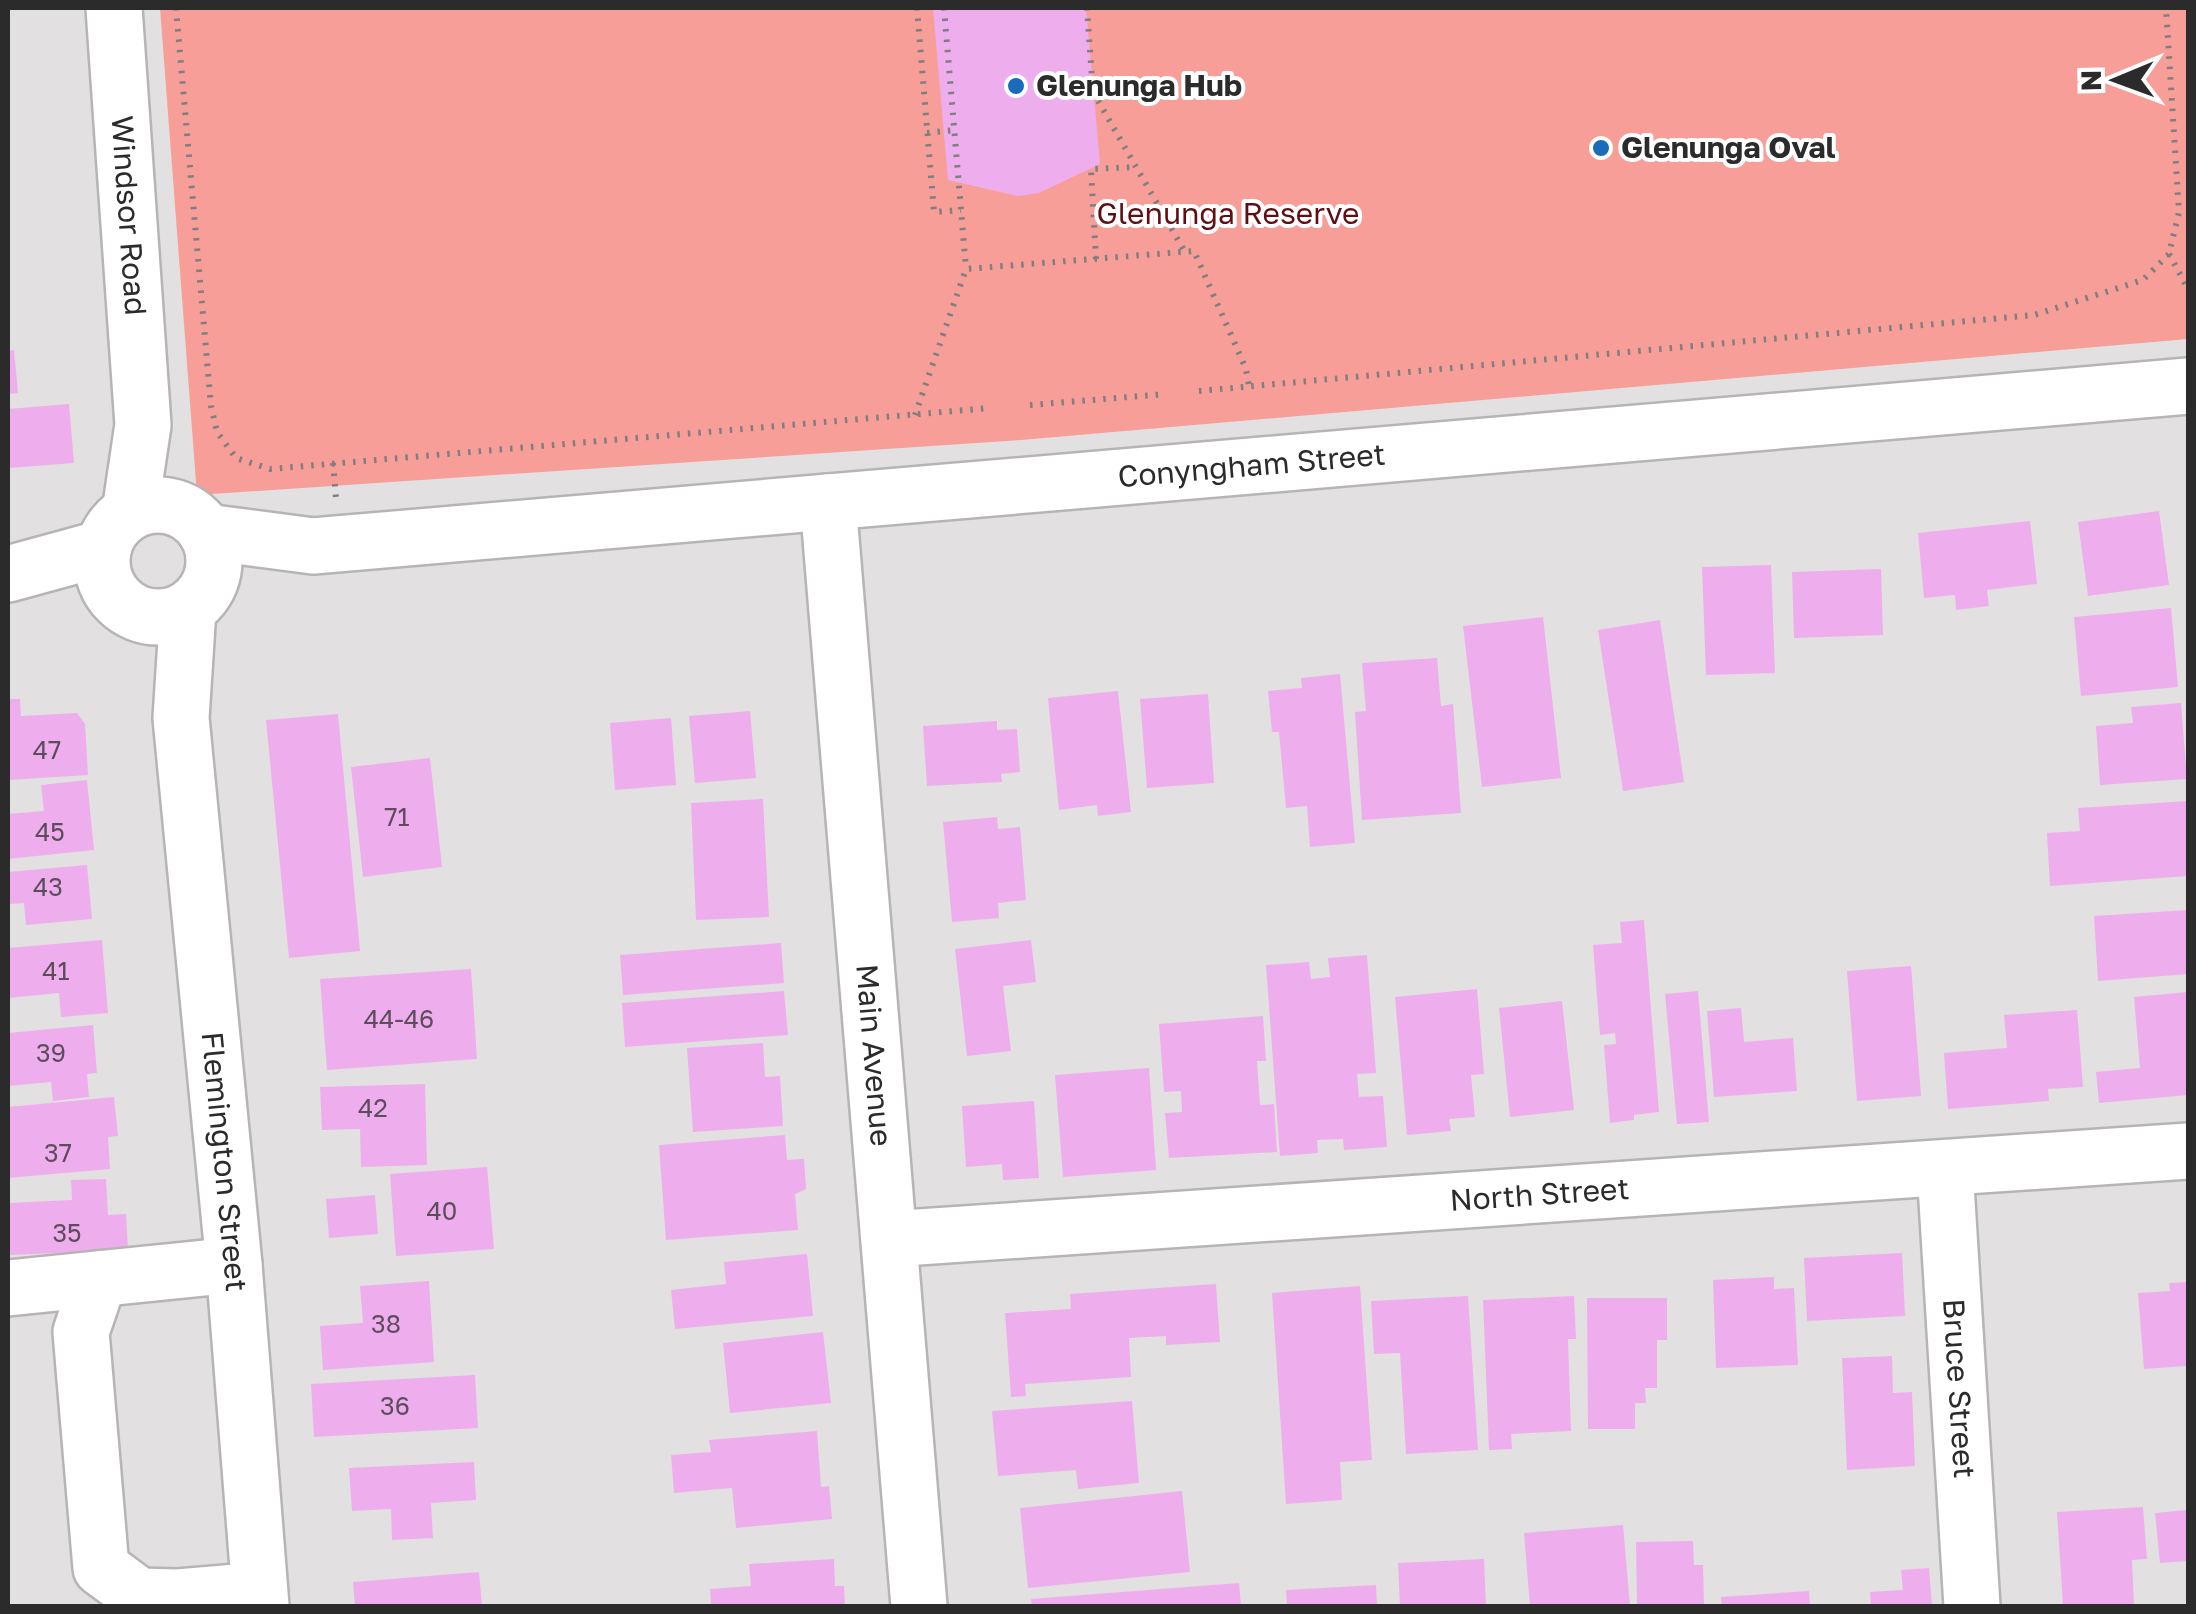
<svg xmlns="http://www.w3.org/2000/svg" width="2196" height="1614" font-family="'Golos Text',sans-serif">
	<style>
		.green { fill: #f89e99 }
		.building { fill: #eeaeed }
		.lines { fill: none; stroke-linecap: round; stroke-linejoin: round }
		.minor-casing { stroke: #b7b4b5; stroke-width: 60 }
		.path { stroke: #807e7f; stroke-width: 6; stroke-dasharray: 2.5 8; stroke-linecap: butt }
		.minor { stroke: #fff; stroke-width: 55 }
		.poi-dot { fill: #1c6bba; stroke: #fff; stroke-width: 4 }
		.labels { text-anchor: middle; stroke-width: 8; stroke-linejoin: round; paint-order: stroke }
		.number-label { font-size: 25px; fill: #5c4c5c }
		.poi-label { font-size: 30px; font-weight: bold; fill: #2c2b2c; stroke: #fff; text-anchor: start }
		.park-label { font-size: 30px; fill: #5f0e14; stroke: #fff }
		.street-label { font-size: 30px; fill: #2c2b2c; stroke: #fff }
	</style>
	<rect width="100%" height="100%" fill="#e3e0e1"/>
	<path class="green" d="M 160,8 L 2188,8 L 2188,339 L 1021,440 L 197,495 Z"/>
	<path class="building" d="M 933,8 L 1086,8 L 1100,164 L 1039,193 L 1018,196 L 948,180 Z
		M 14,350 L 18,393 L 8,394 L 8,351 Z
		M 69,404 L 74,463 L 8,468 L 8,409 Z
		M 2159,511 L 2169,585 L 2088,596 L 2078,522 Z
		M 2030,521 L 2037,584 L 1987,590 L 1989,606 L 1956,610 L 1955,595 L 1924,598 L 1918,533 Z
		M 1771,565 L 1775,673 L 1706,675 L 1702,567 Z
		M 1881,569 L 1883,635 L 1794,638 L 1792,572 Z
		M 2171,608 L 2178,687 L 2081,696 L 2074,617 Z
		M 1543,617 L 1561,778 L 1482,787 L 1463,626 Z
		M 1660,620 L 1684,782 L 1623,791 L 1598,630 Z
		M 1437,658 L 1441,706 L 1453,704 L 1461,813 L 1362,820 L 1355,712 L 1366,711 L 1362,663 Z
		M 1340,674 L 1355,843 L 1310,847 L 1307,806 L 1286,808 L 1279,732 L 1272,732 L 1268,691 L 1302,688 L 1301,678 Z
		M 1118,691 L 1131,812 L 1098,816 L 1097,805 L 1059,810 L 1048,698 Z
		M 1208,694 L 1214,783 L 1147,788 L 1140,699 Z
		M 8,699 L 20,699 L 21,716 L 77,713 L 85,724 L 88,775 L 8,780 Z
		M 2181,703 L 2187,779 L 2100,785 L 2096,726 L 2133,723 L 2131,707 Z
		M 750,711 L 756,778 L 695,783 L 689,716 Z
		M 338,714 L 360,951 L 289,958 L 266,720 Z
		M 671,718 L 676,785 L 615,790 L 610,723 Z
		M 997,721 L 997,730 L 1017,729 L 1020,772 L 1001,774 L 1002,782 L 927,786 L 923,726 Z
		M 430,758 L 442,867 L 363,877 L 351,767 Z
		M 87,780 L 94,850 L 8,859 L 8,814 L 44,811 L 41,785 Z
		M 763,799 L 769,917 L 696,920 L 691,803 Z
		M 2188,801 L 2188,876 L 2050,886 L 2047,833 L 2080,831 L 2078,808 Z
		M 997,817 L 998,829 L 1020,827 L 1026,900 L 998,903 L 999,918 L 952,922 L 943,822 Z
		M 87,865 L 92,919 L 26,925 L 24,903 L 8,904 L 8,872 Z
		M 2188,910 L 2188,974 L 2098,981 L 2094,916 Z
		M 1644,920 L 1659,1112 L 1634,1115 L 1634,1120 L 1610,1123 L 1604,1045 L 1616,1044 L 1615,1033 L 1600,1035 L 1593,945 L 1622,943 L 1620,922 Z
		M 102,940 L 108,1013 L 61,1017 L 59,993 L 8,998 L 8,948 Z
		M 1031,940 L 1036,982 L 1003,986 L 1011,1051 L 967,1056 L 955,949 Z
		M 781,943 L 784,983 L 623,995 L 620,955 Z
		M 1367,955 L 1376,1073 L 1357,1074 L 1359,1097 L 1383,1096 L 1387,1147 L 1344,1150 L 1343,1139 L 1317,1140 L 1318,1153 L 1280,1156 L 1266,965 L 1309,962 L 1311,979 L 1330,977 L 1328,958 Z
		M 1911,966 L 1921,1096 L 1857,1101 L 1847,971 Z
		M 471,969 L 477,1059 L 327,1070 L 320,979 Z
		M 1477,989 L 1484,1074 L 1471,1075 L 1475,1117 L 1449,1119 L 1451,1131 L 1407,1135 L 1395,997 Z
		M 784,991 L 788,1035 L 625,1047 L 622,1003 Z
		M 1698,991 L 1709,1122 L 1677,1124 L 1665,994 Z
		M 2188,992 L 2188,1095 L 2099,1103 L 2096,1072 L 2140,1068 L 2134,997 Z
		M 1562,1001 L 1574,1110 L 1510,1117 L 1499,1008 Z
		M 1741,1008 L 1744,1042 L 1793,1038 L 1797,1091 L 1714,1097 L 1707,1011 Z
		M 2077,1010 L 2083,1087 L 2048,1089 L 2049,1101 L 1948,1109 L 1944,1053 L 2007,1048 L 2004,1015 Z
		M 1263,1016 L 1266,1061 L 1257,1061 L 1260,1105 L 1274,1104 L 1277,1152 L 1169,1158 L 1165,1113 L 1182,1112 L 1181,1091 L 1164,1092 L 1159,1024 Z
		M 93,1025 L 97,1073 L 87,1074 L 89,1097 L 53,1101 L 51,1082 L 8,1086 L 8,1033 Z
		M 763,1043 L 765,1077 L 780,1076 L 783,1126 L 693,1132 L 687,1048 Z
		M 1149,1068 L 1156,1170 L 1063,1177 L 1055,1075 Z
		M 425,1084 L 427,1165 L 361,1167 L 360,1129 L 322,1130 L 320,1087 Z
		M 114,1097 L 118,1136 L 108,1137 L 110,1169 L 8,1178 L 8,1107 Z
		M 1034,1101 L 1039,1178 L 1003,1180 L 1002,1164 L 966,1167 L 962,1106 Z
		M 785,1135 L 787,1160 L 804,1159 L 806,1189 L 795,1194 L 798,1230 L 666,1240 L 659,1145 Z
		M 487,1167 L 494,1249 L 396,1256 L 390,1174 Z
		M 106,1179 L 108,1215 L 126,1214 L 128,1250 L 8,1255 L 8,1203 L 72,1200 L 71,1180 Z
		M 375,1195 L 378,1234 L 329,1238 L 326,1199 Z
		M 1902,1253 L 1905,1316 L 1807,1321 L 1804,1258 Z
		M 807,1254 L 813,1316 L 675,1329 L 671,1290 L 726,1284 L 724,1262 Z
		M 1774,1277 L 1774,1289 L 1794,1288 L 1798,1365 L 1716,1368 L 1713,1280 Z
		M 429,1281 L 434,1362 L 323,1370 L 320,1326 L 363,1323 L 360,1286 Z
		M 2188,1282 L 2186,1366 L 2144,1369 L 2138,1293 L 2170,1291 L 2169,1283 Z
		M 1216,1284 L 1220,1342 L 1166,1345 L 1166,1336 L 1129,1338 L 1131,1377 L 1025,1384 L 1026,1396 L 1011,1397 L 1005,1313 L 1071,1309 L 1070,1294 Z
		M 1360,1286 L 1372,1460 L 1340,1462 L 1342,1500 L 1286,1504 L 1272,1293 Z
		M 1468,1296 L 1478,1450 L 1406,1454 L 1400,1353 L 1374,1354 L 1371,1301 Z
		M 1574,1296 L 1576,1339 L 1568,1339 L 1571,1431 L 1511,1434 L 1512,1449 L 1489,1450 L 1483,1300 Z
		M 1587,1298 L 1667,1298 L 1667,1340 L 1657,1340 L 1657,1388 L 1645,1388 L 1646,1403 L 1635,1403 L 1635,1429 L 1588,1429 Z
		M 823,1332 L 831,1403 L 730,1413 L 723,1343 Z
		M 1892,1356 L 1893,1393 L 1912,1392 L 1915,1466 L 1847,1470 L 1842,1358 Z
		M 475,1375 L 478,1428 L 314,1437 L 311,1384 Z
		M 1132,1401 L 1139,1483 L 1078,1489 L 1076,1470 L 998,1476 L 992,1411 Z
		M 817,1431 L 821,1487 L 829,1486 L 832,1519 L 736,1528 L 732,1488 L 674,1493 L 671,1455 L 711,1452 L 709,1440 Z
		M 474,1462 L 476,1500 L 431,1503 L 433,1538 L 392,1540 L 391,1509 L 352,1511 L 349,1468 Z
		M 1182,1491 L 1190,1572 L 1028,1588 L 1020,1508 Z
		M 2143,1507 L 2147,1559 L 2132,1560 L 2134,1606 L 2063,1606 L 2057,1512 Z
		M 2188,1510 L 2188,1561 L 2160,1563 L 2155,1513 Z
		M 1623,1525 L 1630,1606 L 1530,1606 L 1524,1533 Z
		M 1693,1541 L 1694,1565 L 1703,1565 L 1704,1606 L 1637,1606 L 1636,1542 Z
		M 834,1559 L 835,1586 L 844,1586 L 845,1606 L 711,1606 L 710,1589 L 751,1586 L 749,1564 Z
		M 1484,1559 L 1486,1606 L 1400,1606 L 1398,1563 Z
		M 1929,1568 L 1932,1606 L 1871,1606 L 1870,1592 L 1903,1590 L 1901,1570 Z
		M 479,1572 L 482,1606 L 355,1606 L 353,1582 Z
		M 1239,1583 L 1241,1606 L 1032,1606 L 1031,1599 Z
		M 1376,1585 L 1377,1606 L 1287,1606 L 1286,1590 Z
		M 1809,1591 L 1810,1606 L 1722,1606 L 1721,1597 Z"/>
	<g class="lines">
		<defs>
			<g id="minor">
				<path id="s1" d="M 114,8 L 143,425 L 130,512"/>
				<path id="s2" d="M 828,502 L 919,1606"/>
				<circle cx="158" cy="561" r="56"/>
				<path id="s3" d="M 206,532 L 313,546 L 2188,386"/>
				<path d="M 8,574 L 103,548"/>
				<path id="s4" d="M 188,609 L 181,718 L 234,1265 L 261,1606"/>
				<path id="s5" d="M 1945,1169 L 1972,1606"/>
				<path id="s6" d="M 889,1239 L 2188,1151"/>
				<path d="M 99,1279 L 81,1332 L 101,1568 L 139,1596 L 178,1597 L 259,1590"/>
				<path d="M 8,1288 L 234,1265"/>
			</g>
		</defs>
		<use href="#minor" class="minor-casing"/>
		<path class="path" d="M 176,8 L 211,406 L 217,432 L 236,458 L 270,469 L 990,408
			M 917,8 L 934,212 L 961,210
			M 944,8 L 966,269
			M 1087,8 L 1093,92 L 1185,252
			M 927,133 L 954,130
			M 2169,254 L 2188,289
			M 1096,259 L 1091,169 L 1136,167
			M 1199,391 L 2034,315 L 2143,280 L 2169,254 L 2179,212 L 2166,8
			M 1030,405 L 1166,394
			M 915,415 L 966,269 L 1194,251 L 1246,369 L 1249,386
			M 333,463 L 336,498"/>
		<use href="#minor" class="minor"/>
	</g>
	<g class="poi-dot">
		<circle cx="1016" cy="86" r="10"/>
		<circle cx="1601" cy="148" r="10"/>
	</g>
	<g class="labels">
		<g class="number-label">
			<text x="47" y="759">47</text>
			<text x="397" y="826">71</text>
			<text x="50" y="841">45</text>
			<text x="48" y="896">43</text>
			<text x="56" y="980">41</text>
			<text x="399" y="1028">44-46</text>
			<text x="51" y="1062">39</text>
			<text x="373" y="1117">42</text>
			<text x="58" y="1162">37</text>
			<text x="442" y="1220">40</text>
			<text x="67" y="1242">35</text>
			<text x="386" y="1333">38</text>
			<text x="395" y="1415">36</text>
		</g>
		<g class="poi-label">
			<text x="1036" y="96">Glenunga Hub</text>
			<text x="1621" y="158">Glenunga Oval</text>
		</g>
		<g class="park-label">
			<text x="1228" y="224">Glenunga Reserve</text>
		</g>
		<g class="street-label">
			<text dy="10" stroke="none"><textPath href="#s1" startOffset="208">Windsor Road</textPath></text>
			<text dy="10" stroke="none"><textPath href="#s3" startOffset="1050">Conyngham Street</textPath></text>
			<text dy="10" stroke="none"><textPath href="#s2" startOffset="555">Main Avenue</textPath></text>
			<text dy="10" stroke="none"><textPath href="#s4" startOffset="555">Flemington Street</textPath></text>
			<text dy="10" stroke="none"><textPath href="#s6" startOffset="652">North Street</textPath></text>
			<text dy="10" stroke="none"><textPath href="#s5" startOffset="220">Bruce Street</textPath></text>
		</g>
	</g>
	<rect width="2196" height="1614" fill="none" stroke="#2c2b2c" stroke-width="20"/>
	<g transform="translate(2116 80) rotate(269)" stroke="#ffffff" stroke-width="8" paint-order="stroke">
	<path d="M0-8L18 38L0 25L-18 38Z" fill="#2c2b2c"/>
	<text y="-15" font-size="28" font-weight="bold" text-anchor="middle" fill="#2c2b2c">N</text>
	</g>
</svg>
